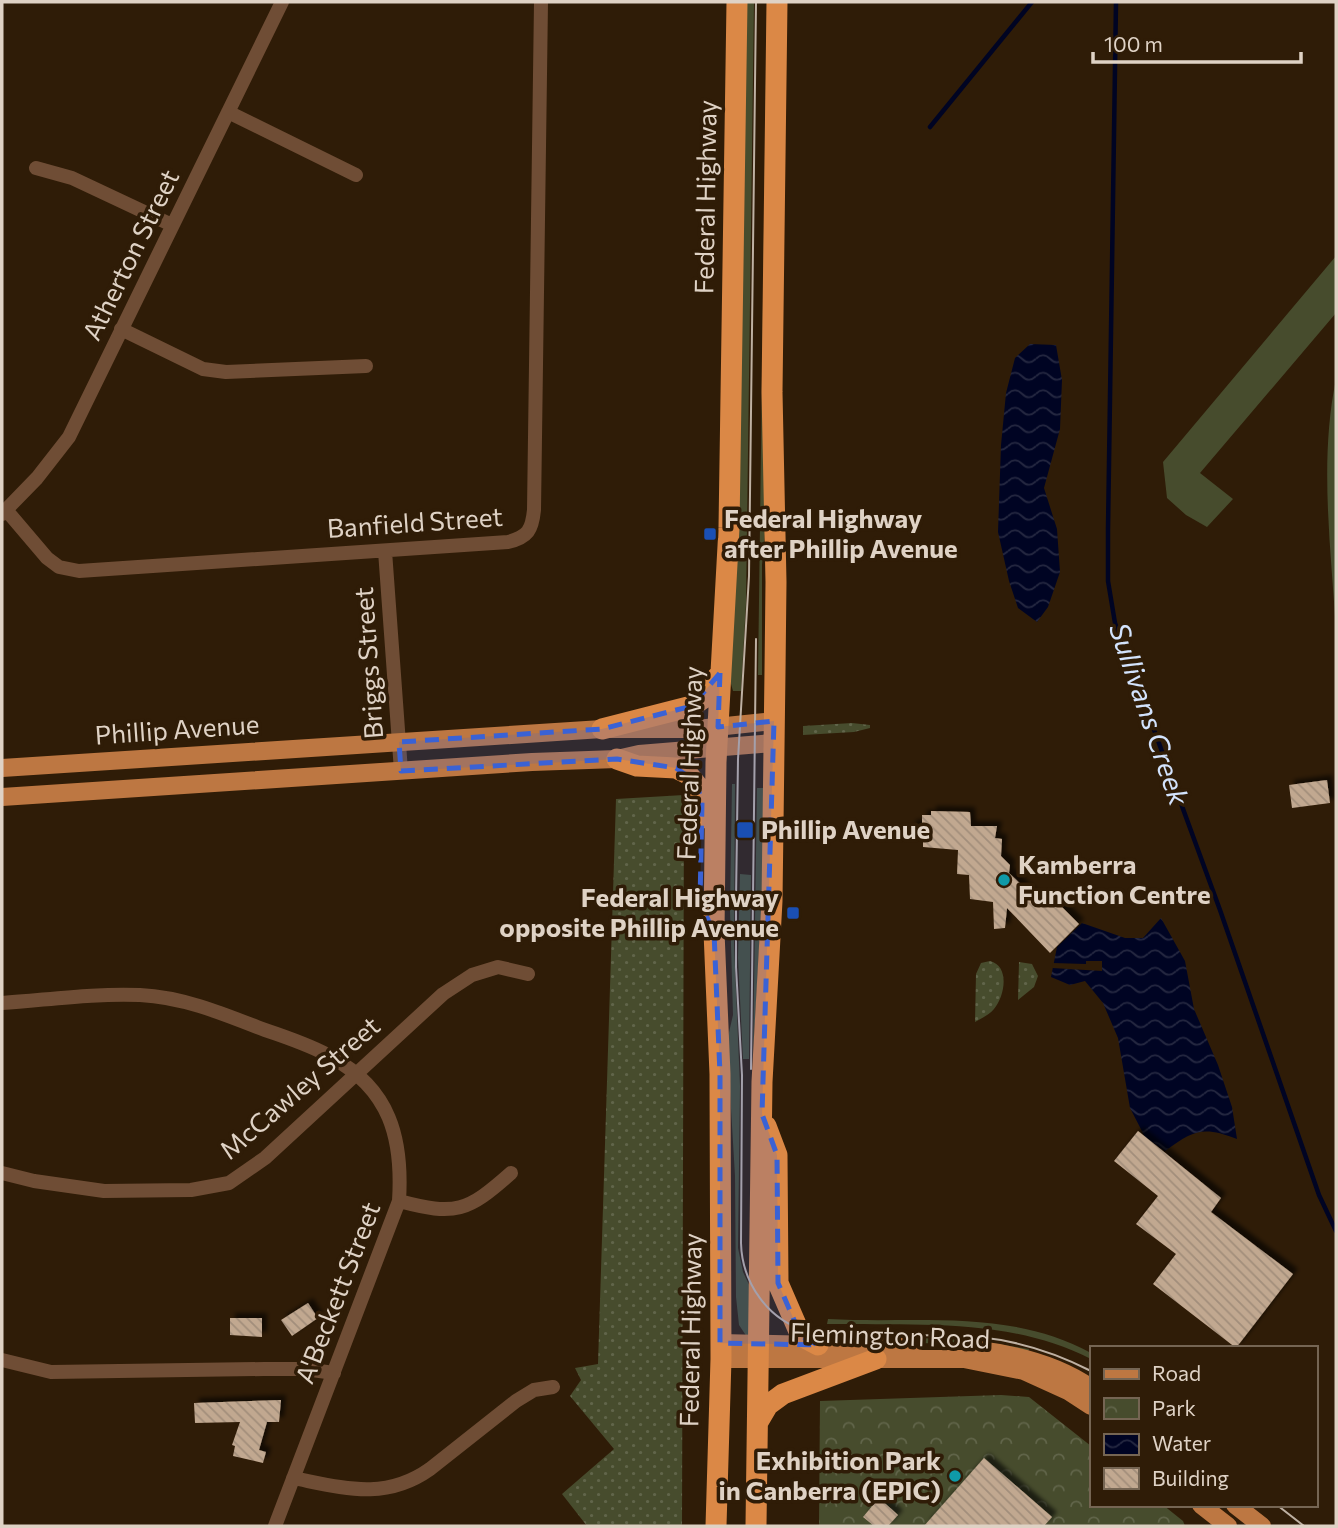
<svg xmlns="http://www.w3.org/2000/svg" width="1338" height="1528" font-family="Commissioner,sans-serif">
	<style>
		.grass { fill: url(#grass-dots) }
		.park { fill: url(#park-crowns) }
		.garden { fill: #474c2d }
		.water { fill: url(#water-waves) }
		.pier { fill: #2f1c07 }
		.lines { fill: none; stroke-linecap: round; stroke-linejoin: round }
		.stream { stroke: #000423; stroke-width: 4.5 }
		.building { fill: url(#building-back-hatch); filter: url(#shadow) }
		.minor { stroke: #6f4d35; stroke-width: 14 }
		.major { stroke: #bd7742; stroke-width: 18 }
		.highway { stroke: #db8846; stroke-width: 21 }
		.tram { stroke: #beb0a2; stroke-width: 2 }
		.marked { fill: #3a62d5; fill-opacity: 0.2; stroke: #3a62d5; stroke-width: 5; stroke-dasharray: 14 9; stroke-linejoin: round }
		.transit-dot { fill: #1a4fb4; stroke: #2f1c07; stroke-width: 2.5 }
		.culture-dot { fill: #0f9aa8; stroke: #2f1c07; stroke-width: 2.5 }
		.labels { text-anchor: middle; stroke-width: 7; stroke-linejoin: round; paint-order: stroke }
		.street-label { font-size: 26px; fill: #dfd2c5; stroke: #2f1c07 }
		.poi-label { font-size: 26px; font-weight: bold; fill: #dfd2c5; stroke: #2f1c07; text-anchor: start }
		.water-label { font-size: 28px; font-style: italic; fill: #d3e3fd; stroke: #2f1c07 }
	</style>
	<defs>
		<pattern id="grass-dots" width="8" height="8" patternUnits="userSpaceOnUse" patternTransform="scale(1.75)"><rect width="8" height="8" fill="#474c2d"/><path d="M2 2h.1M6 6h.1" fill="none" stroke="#61654a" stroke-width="1.8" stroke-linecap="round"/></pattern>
		<pattern id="park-crowns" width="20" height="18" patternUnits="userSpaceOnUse" patternTransform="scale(1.75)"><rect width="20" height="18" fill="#474c2d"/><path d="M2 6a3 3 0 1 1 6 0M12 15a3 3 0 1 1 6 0" fill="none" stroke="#61654a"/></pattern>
		<pattern id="water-waves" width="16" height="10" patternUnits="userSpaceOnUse" patternTransform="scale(1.75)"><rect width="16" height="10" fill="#000423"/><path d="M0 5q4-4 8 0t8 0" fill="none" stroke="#252841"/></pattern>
		<pattern id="building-back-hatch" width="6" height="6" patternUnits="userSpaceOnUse" patternTransform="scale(1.75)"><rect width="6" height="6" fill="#c1a890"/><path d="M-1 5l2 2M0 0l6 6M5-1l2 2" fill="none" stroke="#a28e7b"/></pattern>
		<filter id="shadow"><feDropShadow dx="5" dy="-5" stdDeviation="2" flood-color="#0009"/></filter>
	</defs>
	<rect width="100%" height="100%" fill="#2f1c07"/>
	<path class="grass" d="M 852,723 L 870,725 L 870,728 L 854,732 L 803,735 L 803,726 Z
		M 684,795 L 682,1526 L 587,1526 L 562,1494 L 614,1449 L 570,1396 L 581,1380 L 575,1368 L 598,1364 L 616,799 Z
		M 990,961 C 1010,966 1005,996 994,1009 C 989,1015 982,1018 975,1022 L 976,974 L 981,963 Z
		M 1019,962 L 1032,964 L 1038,976 L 1034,987 L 1018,1000 Z"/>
	<path class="park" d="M 1001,1395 L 1029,1397 L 1091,1446 L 1091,1505 L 1163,1505 L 1183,1521 L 1185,1526 L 819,1526 L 820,1401 Z"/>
	<path class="garden" d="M 747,2 L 754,2 L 746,603 L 741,691 L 733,691 L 729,677 Z
		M 767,2 L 767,512 L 762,565 L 762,675 L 758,675 Z
		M 1336,256 L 1336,313 L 1200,473 L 1233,499 L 1207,527 L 1186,515 L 1167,498 L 1163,462 Z
		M 1336,379 L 1336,631 C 1331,548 1319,461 1336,379 Z
		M 732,784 L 735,784 L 734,944 L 740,1086 L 738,1248 L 743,1272 L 753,1293 L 752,1336 L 747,1337 L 739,1325 L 736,1297 L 735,1176 L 727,1041 L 733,1015 L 730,910 Z
		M 757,788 L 763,788 L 767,811 L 753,1056 Z
		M 740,874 L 751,875 L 749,1059 L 743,1059 L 738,958 Z
		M 828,1319 C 917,1324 1009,1308 1091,1353 L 1091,1359 C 1008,1317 917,1326 827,1324 Z
		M 841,1337 L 967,1339 L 1029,1349 L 1028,1352 L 981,1344 L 841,1342 Z"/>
	<path class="water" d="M 1030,344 L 1056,345 L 1062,380 L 1060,429 L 1044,488 L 1057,529 L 1060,572 L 1048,607 L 1037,622 L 1018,608 L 1009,581 L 998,532 L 1001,445 L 1006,393 L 1015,358 Z
		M 1161,918 L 1185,961 L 1194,1009 L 1218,1065 L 1232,1107 L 1237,1139 C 1203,1126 1194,1130 1165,1151 L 1145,1137 L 1130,1108 L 1118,1038 L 1103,1003 L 1085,981 L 1070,985 L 1051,977 L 1057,947 L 1082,923 L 1125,938 L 1143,938 Z"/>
	<path class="pier" d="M 1086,961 L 1102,961 L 1102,971 L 1052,968 L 1053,963 L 1086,964 Z"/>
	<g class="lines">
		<path class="stream" d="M 1116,2 L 1108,530 L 1108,581 L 1115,623 L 1220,910 L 1319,1195 L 1336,1231
			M 930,127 L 1032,2"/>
	</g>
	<path class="building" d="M 1327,780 L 1330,803 L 1292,808 L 1289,785 Z
		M 931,811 L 970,812 L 971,826 L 997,826 L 995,838 L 1002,839 L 1001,856 L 1010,865 L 1009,873 L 1042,904 L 1051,896 L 1079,924 L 1050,953 L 1007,908 L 1005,928 L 994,929 L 993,902 L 970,899 L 969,875 L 957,874 L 958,850 L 923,847 L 923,840 L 912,837 L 911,825 L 922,824 L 922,815 L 931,815 Z
		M 1138,1131 L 1221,1198 L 1211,1212 L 1293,1274 L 1236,1348 L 1153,1284 L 1176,1254 L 1136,1224 L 1158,1196 L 1114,1161 Z
		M 308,1303 L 318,1318 L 292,1336 L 281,1320 Z
		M 230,1318 L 262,1318 L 262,1337 L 230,1335 Z
		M 281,1400 L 279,1422 L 267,1422 L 259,1450 L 266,1452 L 263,1463 L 233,1456 L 235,1446 L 232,1445 L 240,1422 L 195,1423 L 194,1403 Z
		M 984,1458 L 1052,1517 L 1044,1526 L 924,1526 Z
		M 879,1498 L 898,1515 L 888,1526 L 874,1526 L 863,1517 Z"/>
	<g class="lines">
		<path class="minor" d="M 228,112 L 356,175
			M 36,168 L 72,178 L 172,225
			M 121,329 L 203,369 L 226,372 L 366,366
			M 7,511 L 47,558 L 59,567 L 79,571 L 508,542 C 528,537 532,530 534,510 L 541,2
			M 2,514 L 37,478 L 69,437 L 282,2
			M 385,551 L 401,771
			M 2,1003 C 47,1000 94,993 140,995 C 181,997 219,1012 257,1027 C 281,1036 309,1044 331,1057 C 390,1089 403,1138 399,1201 L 275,1526
			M 2,1173 L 34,1181 L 104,1191 L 191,1190 L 229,1183 L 265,1158 L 443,994 L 472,975 L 498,967 L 528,974
			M 399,1201 C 456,1216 467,1212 511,1173
			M 2,1360 L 51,1372 L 264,1369 L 305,1369 L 334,1373
			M 293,1478 C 344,1488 385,1501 430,1469 L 516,1401 L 534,1390 L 553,1387"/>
		<path class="major" d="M 2,768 L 602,729 L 697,729 L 774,721
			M 2,797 L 532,762 L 617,759 L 639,754 L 773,743
			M 720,1343 L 913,1347
			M 979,1350 C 1019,1355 1058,1365 1091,1388
			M 721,1359 L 964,1359 L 1024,1371 L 1068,1391 L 1091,1406
			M 1201,1505 L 1228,1526
			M 1235,1505 L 1262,1526"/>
		<path class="highway" d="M 602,729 L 692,706 L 705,697 L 718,676
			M 617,759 L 637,766 L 676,768 L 688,774 L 700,789 L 702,818
			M 766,1126 L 777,1155 L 778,1283 L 801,1336 L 818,1345
			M 758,1422 L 768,1405 L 783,1394 L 876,1359
			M 716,1526 L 721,1359 L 720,1074 L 714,932 L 716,762 L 729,528 L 737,2
			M 756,1526 L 762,1082 L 772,901 L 775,671 L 776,582 L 772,392 L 777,2"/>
		<path class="tram" d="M 756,2 L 749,576 L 738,759 L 736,900 L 736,967 L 742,1075 L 741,1243 C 742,1283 768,1320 807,1331 C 826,1336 847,1335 866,1335 C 903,1335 941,1334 979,1337 C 1018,1341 1056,1353 1091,1371
			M 751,1069 L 756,639
			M 1277,1505 L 1304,1526"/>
	</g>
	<path class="marked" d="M 720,673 L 718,727 L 774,721 L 762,1114 L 777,1155 L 778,1283 L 801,1336 L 818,1345 L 720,1343 L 720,1074 L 714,932 L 700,903 L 702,802 L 696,782 L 676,768 L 617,759 L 401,771 L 399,742 L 602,729 L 692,706 Z"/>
	<g class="transit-dot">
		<rect x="703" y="527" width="14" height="14" rx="3.5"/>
		<rect x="736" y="821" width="18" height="18" rx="3.5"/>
		<rect x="786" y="906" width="14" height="14" rx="3.5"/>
	</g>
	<g class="culture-dot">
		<circle cx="1004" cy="880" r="7"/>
		<circle cx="955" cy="1476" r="7"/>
	</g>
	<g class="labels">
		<g class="street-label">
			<text transform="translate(706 197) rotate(-89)" y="9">Federal Highway</text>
			<text transform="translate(131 255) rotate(-64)" y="9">Atherton Street</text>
			<text transform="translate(415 523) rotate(-4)" y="9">Banfield Street</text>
			<text transform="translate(369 663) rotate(-94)" y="9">Briggs Street</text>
			<text transform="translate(177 730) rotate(-4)" y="9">Phillip Avenue</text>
			<text transform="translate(690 763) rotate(-88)" y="9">Federal Highway</text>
			<text transform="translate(300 1088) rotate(-41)" y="9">McCawley Street</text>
			<text transform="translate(338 1293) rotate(-69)" y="9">A'Beckett Street</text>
			<text transform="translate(691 1330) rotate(-89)" y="9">Federal Highway</text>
			<text transform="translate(890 1336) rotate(2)" y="9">Flemington Road</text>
		</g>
		<g class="poi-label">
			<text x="724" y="528">Federal Highway<tspan x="724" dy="30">after Phillip Avenue</tspan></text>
			<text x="761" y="839">Phillip Avenue</text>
			<text x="1018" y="874">Kamberra<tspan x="1018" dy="30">Function Centre</tspan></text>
			<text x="779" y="907" text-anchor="end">Federal Highway<tspan x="779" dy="30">opposite Phillip Avenue</tspan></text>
			<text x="941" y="1470" text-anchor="end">Exhibition Park<tspan x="941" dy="30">in Canberra (EPIC)</tspan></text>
		</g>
		<g class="water-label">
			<text transform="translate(1149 714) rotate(71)" y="10">Sullivans Creek</text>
		</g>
	</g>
	<rect width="1338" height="1528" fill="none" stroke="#dfd2c5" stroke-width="7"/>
	<rect x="1090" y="1346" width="228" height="161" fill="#2f1c07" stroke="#756553" stroke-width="2"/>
	<rect x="1104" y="1369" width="35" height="10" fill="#bd7742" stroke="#756553" stroke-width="2"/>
	<text x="1152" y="1381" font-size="21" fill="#dfd2c5">Road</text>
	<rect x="1104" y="1398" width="35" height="21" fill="url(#park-crowns)" stroke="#756553" stroke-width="2"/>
	<text x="1152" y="1416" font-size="21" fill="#dfd2c5">Park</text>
	<rect x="1104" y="1434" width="35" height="21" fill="url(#water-waves)" stroke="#756553" stroke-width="2"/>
	<text x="1152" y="1451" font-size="21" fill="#dfd2c5">Water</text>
	<rect x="1104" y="1468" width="35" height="21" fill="url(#building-back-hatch)" stroke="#756553" stroke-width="2"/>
	<text x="1152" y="1486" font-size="21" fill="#dfd2c5">Building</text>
	<path d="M1093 52v10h208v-10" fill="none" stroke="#dfd2c5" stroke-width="3.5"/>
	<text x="1104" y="52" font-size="21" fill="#dfd2c5" stroke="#2f1c07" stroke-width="5" paint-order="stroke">100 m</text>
</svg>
